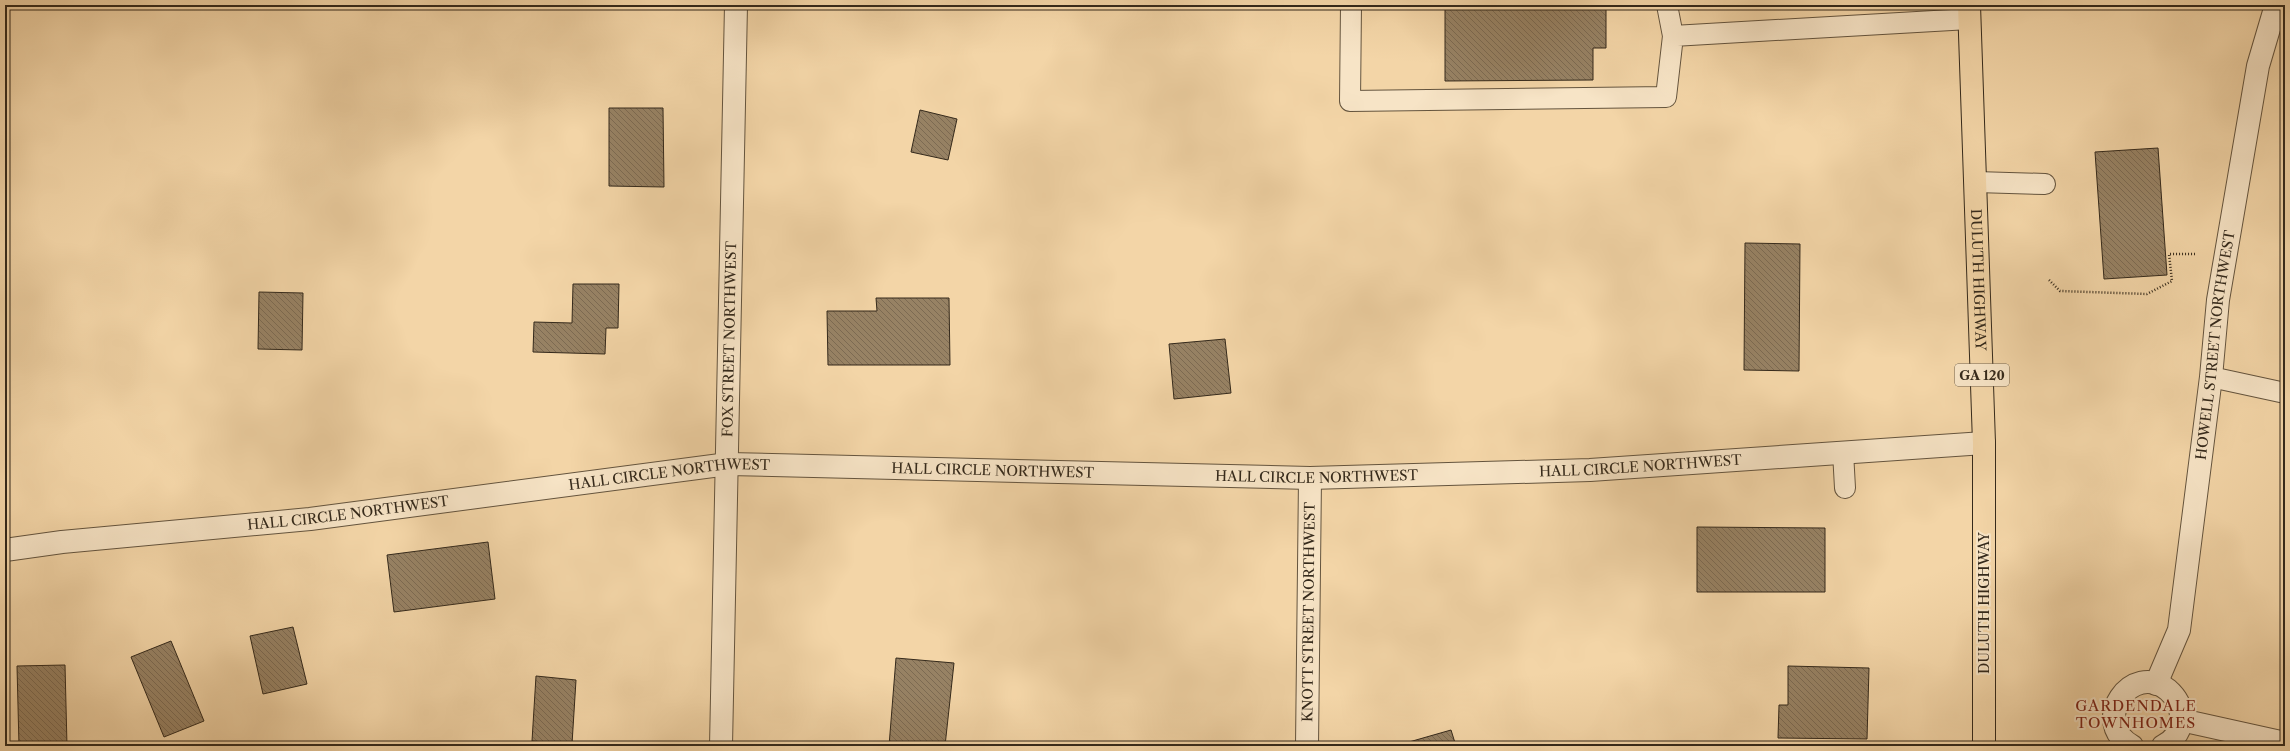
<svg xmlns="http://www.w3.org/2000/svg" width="2290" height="751" font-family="'Libre Caslon Text',serif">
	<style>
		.building { fill: url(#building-back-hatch); stroke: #34291b }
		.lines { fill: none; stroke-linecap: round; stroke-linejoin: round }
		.lane-casing { stroke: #64543e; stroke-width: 22 }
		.street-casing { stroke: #64543e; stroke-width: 24 }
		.primary-casing { stroke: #34291b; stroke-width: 24 }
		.path { stroke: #34291b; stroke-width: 2.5; stroke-dasharray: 1 2; stroke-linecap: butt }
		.lane { stroke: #f7e4c6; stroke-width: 20 }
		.street { stroke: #f7e4c6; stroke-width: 22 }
		.primary { stroke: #f3d5a7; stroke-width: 22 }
		.labels { text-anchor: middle; stroke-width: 4; stroke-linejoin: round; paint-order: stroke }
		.shield { fill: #f7e4c6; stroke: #6e614e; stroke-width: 1 }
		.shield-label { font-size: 13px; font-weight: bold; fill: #34291b }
		.street-label { font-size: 14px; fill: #34291b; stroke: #f7e4c6 }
		.neighbourhood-label { font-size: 15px; letter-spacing: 1px; fill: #7a1f14; stroke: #f7e4c6 }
	</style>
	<defs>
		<pattern id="building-back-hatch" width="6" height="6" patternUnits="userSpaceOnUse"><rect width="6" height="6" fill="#978264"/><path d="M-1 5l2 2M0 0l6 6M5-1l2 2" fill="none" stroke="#7c6a52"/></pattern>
	</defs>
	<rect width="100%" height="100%" fill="#f3d5a7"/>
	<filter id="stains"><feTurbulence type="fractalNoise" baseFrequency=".005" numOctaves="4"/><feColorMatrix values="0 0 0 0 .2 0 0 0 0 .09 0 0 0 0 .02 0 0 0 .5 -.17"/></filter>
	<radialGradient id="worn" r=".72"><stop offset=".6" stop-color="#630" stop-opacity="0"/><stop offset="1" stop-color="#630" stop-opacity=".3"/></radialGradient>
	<path class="building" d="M 1445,5 L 1606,5 L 1606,48 L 1593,48 L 1593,80 L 1445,81 Z
		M 609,108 L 663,108 L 664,187 L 609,186 Z
		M 920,110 L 957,119 L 948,160 L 911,152 Z
		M 2158,148 L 2167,275 L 2104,279 L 2095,152 Z
		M 1745,243 L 1800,244 L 1799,371 L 1744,370 Z
		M 573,284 L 619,284 L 618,328 L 606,328 L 605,354 L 533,352 L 534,322 L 572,323 Z
		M 259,292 L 303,293 L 302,350 L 258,349 Z
		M 876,298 L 949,298 L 950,365 L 828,365 L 827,311 L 877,311 Z
		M 1225,339 L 1231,393 L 1174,399 L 1169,344 Z
		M 1697,527 L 1825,528 L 1825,592 L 1697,592 Z
		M 488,542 L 495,599 L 394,612 L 387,555 Z
		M 293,627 L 307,684 L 263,694 L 250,636 Z
		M 171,641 L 204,721 L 164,737 L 131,657 Z
		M 896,658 L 954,663 L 945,746 L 889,746 Z
		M 65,665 L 67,746 L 19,746 L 17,666 Z
		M 1788,666 L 1869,668 L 1867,739 L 1778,738 L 1779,705 L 1788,705 Z
		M 536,676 L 576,680 L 572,744 L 532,741 Z
		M 1451,730 L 1456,746 L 1403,746 L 1402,744 Z"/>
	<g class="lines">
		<defs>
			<path id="lane" d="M 1351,5 L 1350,101 L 1666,97 L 1673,36
				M 1667,5 L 1673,36 L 1969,19
				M 1976,182 L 2045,184
				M 2211,377 L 2285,393
				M 1843,452 L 1845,488"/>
			<g id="street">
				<path id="s1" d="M 5,550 L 62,542 L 310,519 L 728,464 L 1310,478 L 1590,470 L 1984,443"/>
				<path id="s2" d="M 2156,684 L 2179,630 L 2211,377 L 2218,300 L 2258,66 L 2276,5"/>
				<path d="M 2181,720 L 2285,743"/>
				<path id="s3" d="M 721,746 L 736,5"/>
				<path id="s4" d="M 1307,746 L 1310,478"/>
				<path d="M 2132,746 C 2089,722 2132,660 2168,690 C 2176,697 2181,705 2181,716 C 2182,729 2175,740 2163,746"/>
			</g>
			<g id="primary">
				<path id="s5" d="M 1969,5 L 1984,443 L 1984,746"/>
			</g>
		</defs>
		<use href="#lane" class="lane-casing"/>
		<use href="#street" class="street-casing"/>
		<use href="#primary" class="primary-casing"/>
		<path class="path" d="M 2049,280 L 2060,291 L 2147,294 L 2172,281 L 2169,254 L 2195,254"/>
		<use href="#lane" class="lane"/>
		<use href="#street" class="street"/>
		<use href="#primary" class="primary"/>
	</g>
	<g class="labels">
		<rect class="shield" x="1955" y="364" width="54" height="22" rx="3"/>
		<g class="shield-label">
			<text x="1982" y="380">GA 120</text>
		</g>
		<g class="street-label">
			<text dy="5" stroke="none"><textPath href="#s5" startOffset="275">DULUTH HIGHWAY</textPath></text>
			<text dy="5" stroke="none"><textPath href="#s3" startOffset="407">FOX STREET NORTHWEST</textPath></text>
			<text dy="5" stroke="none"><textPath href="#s2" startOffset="346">HOWELL STREET NORTHWEST</textPath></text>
			<text dy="5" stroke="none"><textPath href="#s1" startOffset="1641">HALL CIRCLE NORTHWEST</textPath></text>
			<text dy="5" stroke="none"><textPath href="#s1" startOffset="993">HALL CIRCLE NORTHWEST</textPath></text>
			<text dy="5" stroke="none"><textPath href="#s1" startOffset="669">HALL CIRCLE NORTHWEST</textPath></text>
			<text dy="5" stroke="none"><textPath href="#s1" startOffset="1317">HALL CIRCLE NORTHWEST</textPath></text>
			<text dy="5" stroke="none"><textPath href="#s1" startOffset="345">HALL CIRCLE NORTHWEST</textPath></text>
			<text transform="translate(1984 603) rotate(-90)" y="5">DULUTH HIGHWAY</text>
			<text dy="5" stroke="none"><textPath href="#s4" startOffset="134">KNOTT STREET NORTHWEST</textPath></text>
		</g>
		<g class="neighbourhood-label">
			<text x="2136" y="711">GARDENDALE<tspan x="2136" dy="17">TOWNHOMES</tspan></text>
		</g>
	</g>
	<rect width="2290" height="751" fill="none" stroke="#f3d5a7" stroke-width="20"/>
	<rect x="6" y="6" width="2278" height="739" fill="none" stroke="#34291b" stroke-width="2"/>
	<rect x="10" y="10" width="2270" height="731" fill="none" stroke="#34291b"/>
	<rect width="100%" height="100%" filter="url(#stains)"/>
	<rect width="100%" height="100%" fill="url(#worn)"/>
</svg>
